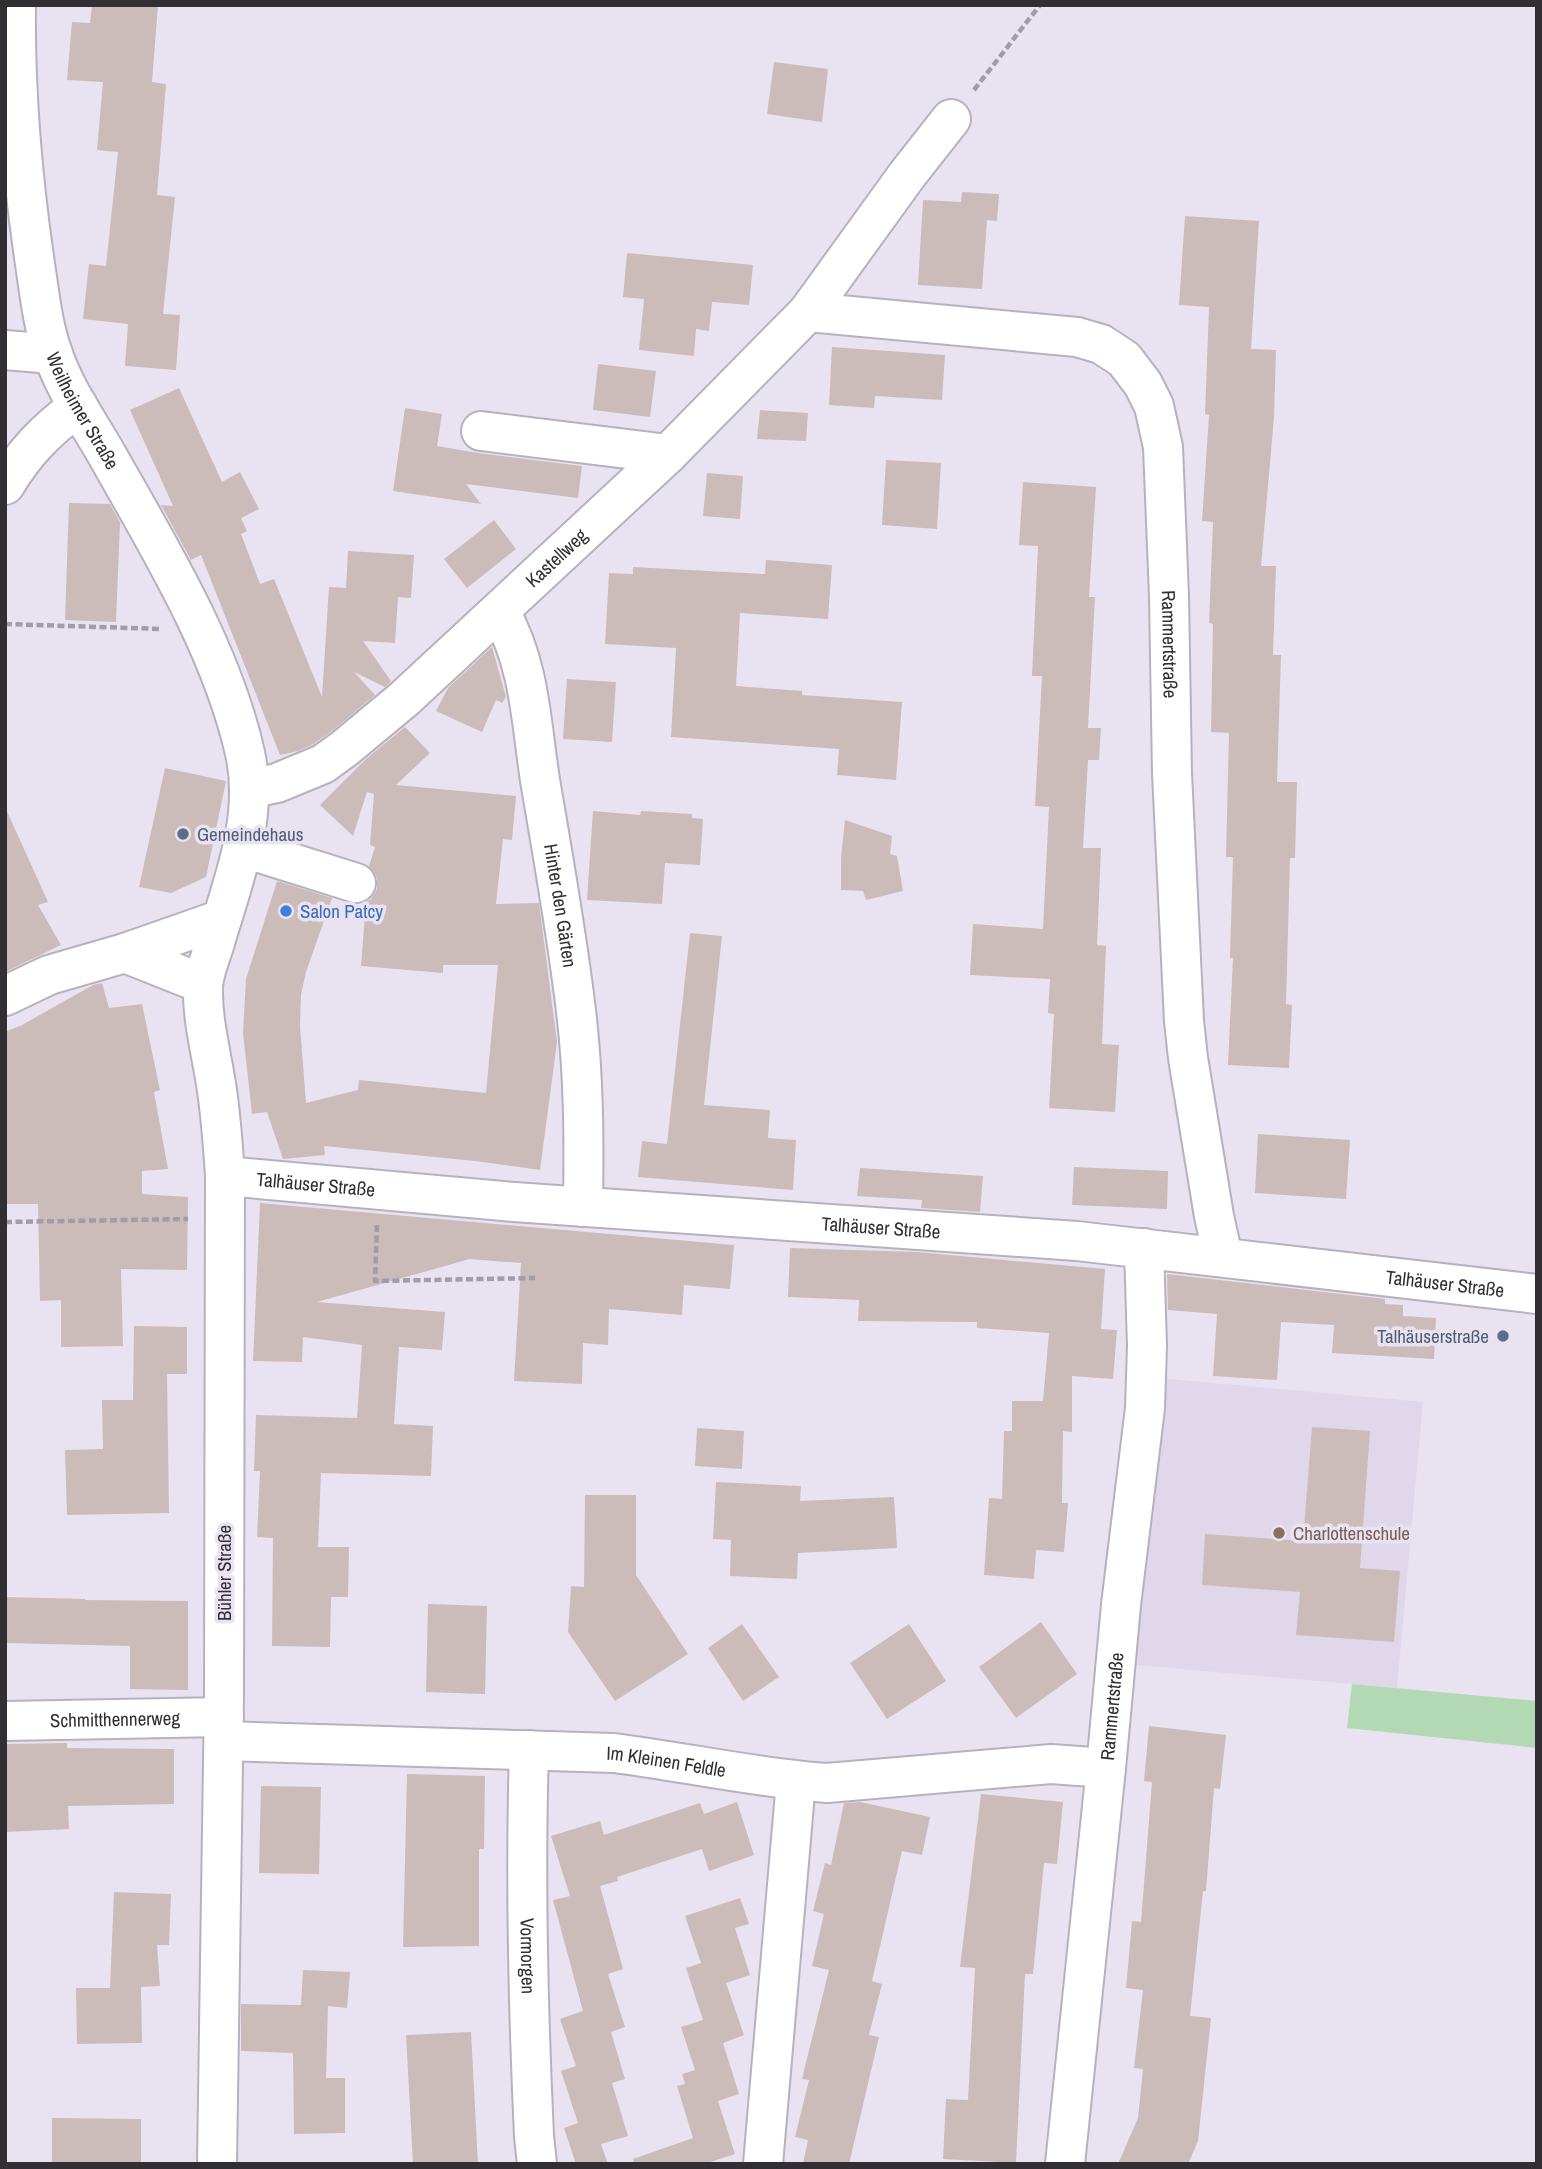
<svg xmlns="http://www.w3.org/2000/svg" width="1542" height="2169" font-family="'Archivo Narrow',sans-serif">
	<style>
		.built { fill: #e0d7eb }
		.green { fill: #b3d9b4 }
		.building { fill: #ccbcb9 }
		.lines { fill: none; stroke-linecap: round; stroke-linejoin: round }
		.minor-casing { stroke: #b7b1bf; stroke-width: 42 }
		.path { stroke: #a19ca7; stroke-width: 4.5; stroke-dasharray: 7 3.5; stroke-linecap: butt }
		.minor { stroke: #fff; stroke-width: 38 }
		.service-dot { fill: #5c6f8a; stroke: #e9e3f1; stroke-width: 2.5 }
		.shop-dot { fill: #3f7fe0; stroke: #e9e3f1; stroke-width: 2.5 }
		.education-dot { fill: #8d6e63; stroke: #e9e3f1; stroke-width: 2.5 }
		.labels { text-anchor: middle; stroke-width: 7; stroke-linejoin: round; paint-order: stroke }
		.street-label { font-size: 19px; fill: #312f34; stroke: #e9e3f1 }
		.service-label { font-size: 19px; fill: #4e5e75; stroke: #e9e3f1; text-anchor: start }
		.shop-label { font-size: 19px; fill: #366cbe; stroke: #e9e3f1; text-anchor: start }
		.education-label { font-size: 19px; fill: #785e54; stroke: #e9e3f1; text-anchor: start }
	</style>
	<rect width="100%" height="100%" fill="#e9e3f1"/>
	<path class="built" d="M 1160,1378 L 1423,1402 L 1397,1688 L 1135,1665 Z"/>
	<path class="green" d="M 1352,1684 L 1537,1701 L 1537,1748 L 1347,1728 Z"/>
	<path class="building" d="M 92,5 L 158,5 L 152,82 L 166,84 L 157,195 L 175,197 L 163,314 L 180,315 L 176,370 L 125,366 L 128,324 L 83,319 L 89,264 L 106,266 L 118,152 L 97,150 L 103,82 L 67,80 L 72,22 L 90,23 Z
		M 774,62 L 828,69 L 822,122 L 767,114 Z
		M 962,192 L 999,194 L 997,221 L 987,220 L 982,289 L 918,285 L 923,200 L 961,202 Z
		M 1185,216 L 1259,221 L 1251,349 L 1276,350 L 1274,417 L 1261,566 L 1276,566 L 1273,655 L 1281,655 L 1277,782 L 1297,782 L 1295,858 L 1290,858 L 1286,1004 L 1292,1005 L 1289,1068 L 1228,1065 L 1233,958 L 1230,958 L 1233,857 L 1226,857 L 1229,733 L 1211,732 L 1213,624 L 1209,623 L 1213,522 L 1202,521 L 1209,415 L 1205,414 L 1209,307 L 1179,305 Z
		M 627,253 L 753,265 L 749,305 L 712,302 L 709,331 L 696,329 L 694,356 L 639,350 L 644,299 L 623,297 Z
		M 832,347 L 945,355 L 942,400 L 875,396 L 874,408 L 829,405 Z
		M 598,364 L 656,371 L 650,417 L 593,410 Z
		M 179,388 L 222,482 L 240,472 L 259,509 L 241,518 L 247,531 L 241,534 L 260,584 L 274,579 L 322,697 L 329,587 L 346,588 L 348,551 L 414,555 L 411,598 L 398,597 L 395,643 L 363,641 L 391,681 L 385,687 L 354,672 L 375,695 L 332,731 L 312,745 L 298,751 L 280,755 L 201,555 L 191,560 L 161,505 L 173,506 L 130,410 Z
		M 405,408 L 442,414 L 437,446 L 478,453 L 582,466 L 578,498 L 466,484 L 481,504 L 393,491 Z
		M 760,410 L 808,413 L 806,441 L 757,439 Z
		M 886,460 L 941,463 L 937,529 L 882,525 Z
		M 707,473 L 743,476 L 740,519 L 703,516 Z
		M 1023,482 L 1096,487 L 1089,597 L 1095,597 L 1088,728 L 1101,728 L 1099,760 L 1088,760 L 1083,848 L 1101,848 L 1097,945 L 1106,946 L 1102,1044 L 1119,1045 L 1115,1112 L 1049,1108 L 1054,1014 L 1048,1013 L 1050,979 L 970,975 L 973,924 L 1043,929 L 1049,807 L 1035,806 L 1042,676 L 1032,676 L 1038,546 L 1019,545 Z
		M 69,503 L 110,504 L 120,522 L 116,622 L 65,620 Z
		M 494,520 L 516,549 L 467,588 L 444,559 Z
		M 766,560 L 832,565 L 828,619 L 740,613 L 736,686 L 802,691 L 802,695 L 902,702 L 896,780 L 837,775 L 839,749 L 671,737 L 676,648 L 605,644 L 609,573 L 633,574 L 633,567 L 765,574 Z
		M 492,647 L 506,697 L 502,703 L 496,700 L 482,732 L 436,711 L 448,688 Z
		M 567,679 L 616,682 L 612,742 L 563,739 Z
		M 405,727 L 430,753 L 396,785 L 516,796 L 512,840 L 503,839 L 496,904 L 539,903 L 557,1042 L 540,1170 L 475,1161 L 324,1146 L 325,1155 L 283,1159 L 267,1112 L 252,1114 L 243,1033 L 246,979 L 277,881 L 332,898 L 306,972 L 301,995 L 300,1026 L 306,1103 L 358,1090 L 359,1080 L 486,1093 L 498,965 L 443,965 L 443,973 L 361,966 L 366,902 L 371,899 L 377,889 L 377,878 L 369,866 L 375,847 L 370,845 L 374,794 L 367,792 L 353,836 L 320,805 L 366,759 Z
		M 165,768 L 226,781 L 206,877 L 171,893 L 139,887 Z
		M 5,807 L 48,902 L 38,905 L 61,945 L 5,972 Z
		M 593,811 L 640,815 L 641,811 L 692,814 L 692,818 L 703,819 L 700,865 L 665,863 L 662,904 L 587,900 Z
		M 845,820 L 892,836 L 890,854 L 897,856 L 903,891 L 866,900 L 863,891 L 841,890 L 841,858 Z
		M 690,933 L 722,936 L 704,1105 L 770,1110 L 768,1138 L 796,1140 L 793,1190 L 638,1177 L 642,1141 L 667,1144 Z
		M 102,983 L 109,1008 L 142,1004 L 160,1090 L 154,1092 L 168,1169 L 142,1171 L 142,1194 L 188,1197 L 187,1270 L 121,1269 L 123,1346 L 61,1347 L 61,1300 L 40,1301 L 38,1204 L 5,1204 L 5,1032 L 22,1025 L 93,985 Z
		M 1258,1134 L 1350,1140 L 1346,1199 L 1255,1193 Z
		M 1074,1167 L 1168,1171 L 1167,1209 L 1072,1205 Z
		M 860,1168 L 983,1176 L 980,1212 L 921,1208 L 922,1200 L 857,1196 Z
		M 260,1203 L 734,1245 L 730,1289 L 684,1285 L 682,1315 L 609,1309 L 608,1345 L 583,1343 L 582,1384 L 514,1381 L 521,1263 L 470,1259 L 317,1302 L 445,1312 L 442,1350 L 399,1347 L 394,1424 L 433,1426 L 431,1476 L 321,1473 L 318,1547 L 349,1547 L 348,1597 L 331,1597 L 330,1647 L 272,1646 L 273,1538 L 257,1537 L 260,1471 L 254,1471 L 256,1415 L 357,1418 L 362,1345 L 303,1337 L 302,1362 L 253,1361 Z
		M 790,1248 L 917,1252 L 1105,1269 L 1101,1329 L 1117,1330 L 1113,1379 L 1072,1376 L 1072,1432 L 1063,1431 L 1062,1503 L 1068,1503 L 1064,1552 L 1036,1550 L 1034,1579 L 984,1575 L 989,1498 L 1002,1499 L 1004,1431 L 1012,1431 L 1012,1401 L 1043,1401 L 1049,1333 L 977,1328 L 977,1322 L 858,1321 L 859,1300 L 788,1297 Z
		M 1167,1274 L 1385,1299 L 1385,1304 L 1403,1305 L 1403,1316 L 1436,1318 L 1434,1359 L 1332,1353 L 1334,1325 L 1281,1322 L 1277,1380 L 1213,1376 L 1217,1314 L 1168,1310 Z
		M 134,1326 L 187,1327 L 187,1374 L 167,1374 L 169,1513 L 67,1515 L 65,1450 L 103,1449 L 102,1400 L 133,1400 Z
		M 1312,1427 L 1370,1431 L 1360,1568 L 1400,1571 L 1394,1642 L 1296,1635 L 1300,1592 L 1202,1585 L 1205,1534 L 1303,1541 Z
		M 697,1428 L 744,1431 L 742,1469 L 695,1466 Z
		M 716,1482 L 801,1486 L 800,1501 L 894,1497 L 897,1548 L 798,1553 L 797,1579 L 730,1576 L 731,1540 L 713,1539 Z
		M 585,1495 L 636,1495 L 636,1575 L 688,1654 L 615,1701 L 568,1632 L 571,1586 L 584,1587 Z
		M 5,1597 L 85,1599 L 85,1600 L 188,1601 L 188,1690 L 130,1689 L 130,1646 L 5,1643 Z
		M 428,1604 L 487,1606 L 485,1694 L 426,1692 Z
		M 1041,1622 L 1077,1674 L 1016,1718 L 979,1667 Z
		M 742,1624 L 779,1677 L 743,1701 L 708,1648 Z
		M 909,1624 L 946,1681 L 887,1719 L 850,1663 Z
		M 1149,1726 L 1226,1735 L 1220,1789 L 1214,1788 L 1206,1891 L 1203,1891 L 1190,2016 L 1211,2018 L 1198,2141 L 1188,2164 L 1118,2164 L 1138,2118 L 1143,2069 L 1134,2068 L 1143,1990 L 1126,1988 L 1132,1921 L 1141,1922 L 1152,1782 L 1144,1781 Z
		M 67,1743 L 67,1748 L 174,1749 L 174,1804 L 68,1806 L 69,1829 L 5,1832 L 5,1744 Z
		M 407,1774 L 485,1776 L 484,1849 L 479,1849 L 479,1946 L 403,1947 Z
		M 261,1786 L 321,1787 L 319,1874 L 259,1873 Z
		M 981,1794 L 1063,1802 L 1057,1864 L 1044,1863 L 1033,1974 L 1025,1974 L 1016,2163 L 943,2159 L 946,2099 L 968,2100 L 975,1968 L 960,1967 Z
		M 737,1802 L 754,1855 L 709,1871 L 702,1849 L 617,1877 L 618,1881 L 600,1886 L 623,1969 L 608,1974 L 625,2027 L 611,2032 L 625,2079 L 612,2083 L 628,2136 L 601,2144 L 608,2164 L 576,2164 L 564,2128 L 578,2123 L 561,2071 L 576,2066 L 560,2019 L 583,2011 L 553,1900 L 570,1896 L 551,1836 L 600,1821 L 604,1835 L 700,1803 L 704,1814 Z
		M 860,1802 L 930,1817 L 922,1855 L 902,1851 L 872,1981 L 882,1984 L 869,2035 L 879,2037 L 849,2164 L 803,2164 L 808,2140 L 795,2137 L 809,2080 L 802,2079 L 829,1970 L 812,1966 L 824,1914 L 813,1911 L 825,1863 L 831,1865 L 844,1803 Z
		M 114,1892 L 171,1894 L 169,1945 L 157,1945 L 160,1986 L 141,1987 L 142,2043 L 77,2044 L 76,1988 L 110,1988 Z
		M 740,1898 L 749,1924 L 735,1928 L 750,1975 L 726,1983 L 744,2035 L 723,2043 L 739,2094 L 718,2101 L 735,2154 L 704,2164 L 634,2164 L 633,2159 L 693,2138 L 677,2086 L 685,2084 L 682,2074 L 695,2070 L 681,2027 L 703,2020 L 686,1968 L 701,1963 L 685,1916 Z
		M 303,1970 L 350,1972 L 347,2008 L 328,2006 L 326,2078 L 345,2078 L 345,2133 L 294,2134 L 293,2053 L 241,2051 L 241,2004 L 301,2005 Z
		M 471,2032 L 478,2164 L 413,2164 L 406,2035 Z
		M 52,2118 L 141,2119 L 141,2164 L 52,2164 Z"/>
	<g class="lines">
		<defs>
			<g id="minor">
				<path id="s1" d="M 16,5 C 15,89 22,174 34,257 C 39,289 42,324 53,354 C 66,393 92,427 111,462 C 162,552 222,651 245,753 C 259,817 234,878 216,939 C 212,954 204,971 203,986 C 202,1019 211,1052 216,1084 C 221,1115 223,1145 225,1176 L 224,1695 L 217,2164"/>
				<path id="s2" d="M 808,312 L 1077,337 L 1101,344 L 1124,359 L 1143,384 L 1154,406 L 1163,447 L 1169,596 L 1172,773 L 1184,1021 L 1188,1058 L 1214,1216 L 1223,1257"/>
				<path d="M 5,350 L 53,354"/>
				<path d="M 481,431 L 668,454"/>
				<path d="M 5,485 C 26,450 46,431 78,406"/>
				<path id="s3" d="M 500,612 C 530,664 531,722 540,780 C 553,857 567,934 576,1011 C 584,1076 584,1142 583,1207"/>
				<path id="s4" d="M 249,789 L 277,783 L 323,764 L 345,748 L 404,699 L 668,454 L 808,312 L 907,175 L 951,119"/>
				<path d="M 244,848 L 356,883"/>
				<path d="M 125,953 L 203,984"/>
				<path d="M 5,996 L 49,975 L 125,953 L 222,919"/>
				<path id="s5" d="M 225,1176 L 514,1202 L 1077,1241 L 1537,1294"/>
				<path id="s6" d="M 5,1721 L 224,1717"/>
				<path id="s7" d="M 224,1741 L 614,1753 C 685,1762 756,1778 827,1783 L 1051,1764 L 1106,1768"/>
				<path id="s8" d="M 529,1750 C 525,1879 528,2007 534,2136 L 537,2164"/>
				<path d="M 763,2164 L 796,1781"/>
				<path id="s9" d="M 1065,2164 L 1106,1768 L 1121,1605 L 1145,1408 L 1147,1346 L 1144,1248"/>
			</g>
		</defs>
		<use href="#minor" class="minor-casing"/>
		<path class="path" d="M 974,90 L 1040,5
			M 5,624 L 162,629
			M 5,1222 L 188,1219
			M 377,1225 L 375,1281 L 535,1278"/>
		<use href="#minor" class="minor"/>
	</g>
	<g class="service-dot">
		<circle cx="183" cy="834" r="7"/>
		<circle cx="1503" cy="1336" r="7"/>
	</g>
	<circle class="shop-dot" cx="286" cy="911" r="7"/>
	<circle class="education-dot" cx="1279" cy="1533" r="7"/>
	<g class="labels">
		<g class="street-label">
			<text dy="7" stroke="none"><textPath href="#s1" startOffset="416">Weilheimer Straße</textPath></text>
			<text dy="7" stroke="none"><textPath href="#s4" startOffset="390">Kastellweg</textPath></text>
			<text dy="7" stroke="none"><textPath href="#s2" startOffset="618">Rammertstraße</textPath></text>
			<text dy="7" stroke="none"><textPath href="#s3" startOffset="301">Hinter den Gärten</textPath></text>
			<text dy="7" stroke="none"><textPath href="#s5" startOffset="91">Talhäuser Straße</textPath></text>
			<text dy="7" stroke="none"><textPath href="#s5" startOffset="658">Talhäuser Straße</textPath></text>
			<text dy="7" stroke="none"><textPath href="#s5" startOffset="1225">Talhäuser Straße</textPath></text>
			<text transform="translate(224 1573) rotate(-90)" y="7">Bühler Straße</text>
			<text dy="7" stroke="none"><textPath href="#s9" startOffset="460">Rammertstraße</textPath></text>
			<text dy="7" stroke="none"><textPath href="#s6" startOffset="110">Schmitthennerweg</textPath></text>
			<text dy="7" stroke="none"><textPath href="#s7" startOffset="443">Im Kleinen Feldle</textPath></text>
			<text dy="7" stroke="none"><textPath href="#s8" startOffset="206">Vormorgen</textPath></text>
		</g>
		<g class="service-label">
			<text x="197" y="841">Gemeindehaus</text>
			<text x="1489" y="1343" text-anchor="end">Talhäuserstraße</text>
		</g>
		<g class="shop-label">
			<text x="300" y="918">Salon Patcy</text>
		</g>
		<g class="education-label">
			<text x="1293" y="1540">Charlottenschule</text>
		</g>
	</g>
	<rect width="1542" height="2169" fill="none" stroke="#312f34" stroke-width="14"/>
</svg>
